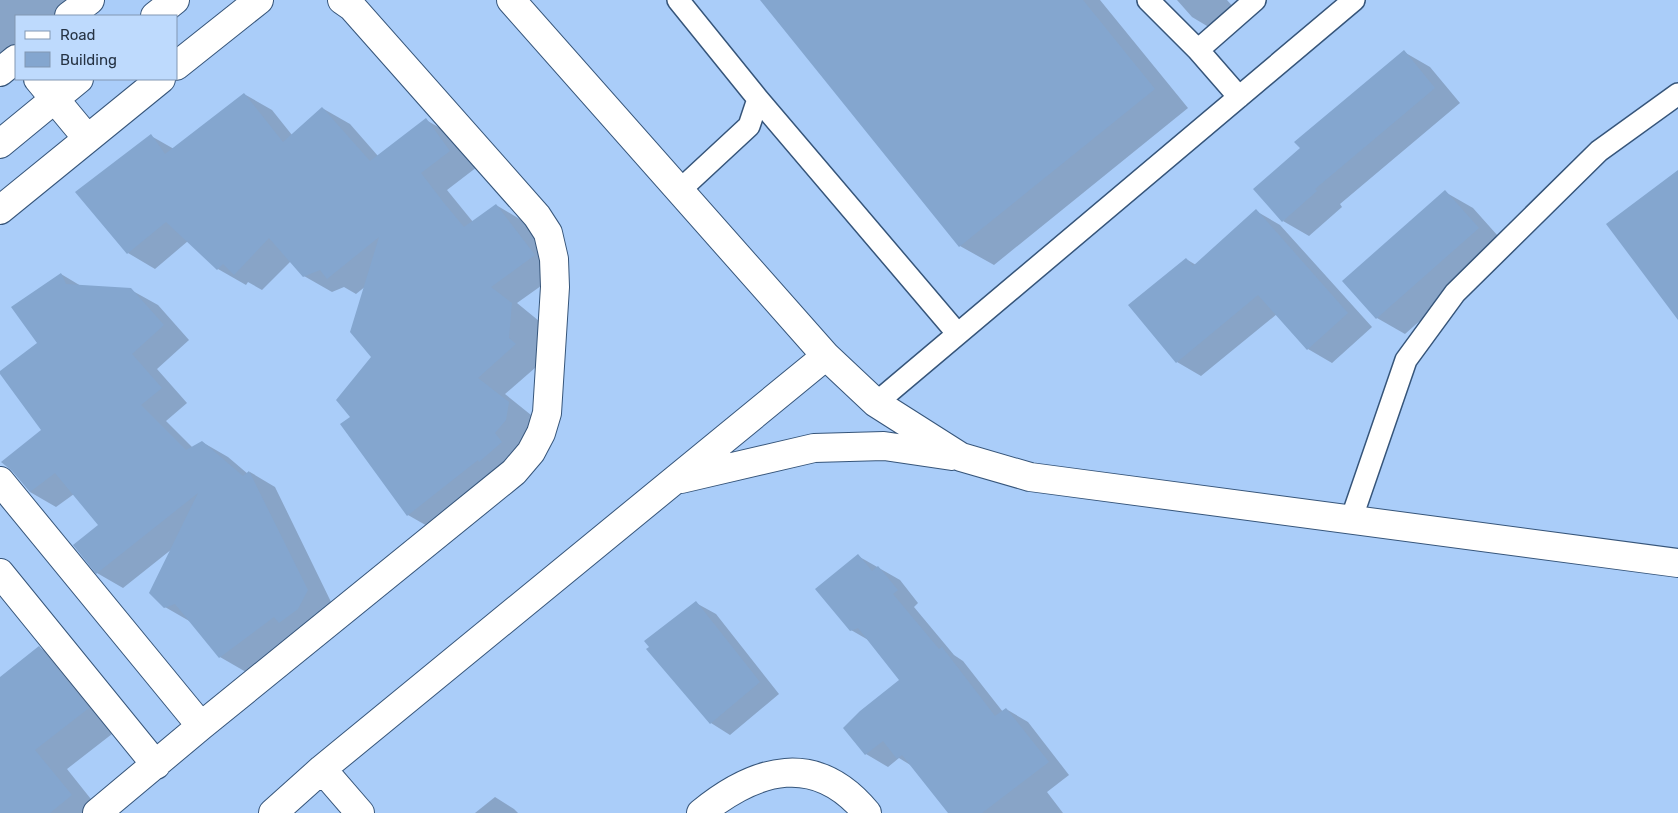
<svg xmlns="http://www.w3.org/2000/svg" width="1678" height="813" font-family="Rubik,sans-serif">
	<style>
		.shadow { fill: #0003 }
		.building { fill: #84a6cf }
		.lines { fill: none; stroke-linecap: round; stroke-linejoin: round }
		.service-casing { stroke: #36557a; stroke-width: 24 }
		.minor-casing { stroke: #36557a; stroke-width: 30 }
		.service { stroke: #fff; stroke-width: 21 }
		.minor { stroke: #fff; stroke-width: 28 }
	</style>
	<rect width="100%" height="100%" fill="#aacdf9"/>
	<path class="shadow" d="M 0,0 L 88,0 L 68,16 L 16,16 L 16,74 L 0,87 Z
		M 761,0 L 1100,0 L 1188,108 L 994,265 L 960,246 Z
		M 1177,0 L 1227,0 L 1235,9 L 1212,29 L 1192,17 Z
		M 1404,52 L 1430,67 L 1460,103 L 1340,204 L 1342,207 L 1309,236 L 1283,221 Z
		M 244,94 L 272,110 L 292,135 L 322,108 L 350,124 L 378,156 L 426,120 L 454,136 L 477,167 L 447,190 L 473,222 L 496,205 L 523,221 L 562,271 L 517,303 L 539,321 L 536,355 L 543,361 L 505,394 L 536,419 L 534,435 L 436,531 L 408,515 L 342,424 L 352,417 L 373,357 L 366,286 L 356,294 L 344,287 L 332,292 L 304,276 L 291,261 L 262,290 L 248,282 L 246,285 L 218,269 L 188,241 L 155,269 L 128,253 L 151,136 L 174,149 Z
		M 1445,192 L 1473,208 L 1506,245 L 1405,334 L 1377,318 L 1344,281 Z
		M 1256,211 L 1280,225 L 1372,327 L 1332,363 L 1308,349 L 1277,314 L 1201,376 L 1177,362 L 1186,259 L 1196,265 Z
		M 61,274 L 81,286 L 131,290 L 158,305 L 189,340 L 157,369 L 187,403 L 166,421 L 193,448 L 202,442 L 228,457 L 248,474 L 250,472 L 275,487 L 333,606 L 246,672 L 220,657 L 191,622 L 165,607 L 172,549 L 123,588 L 97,573 L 100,525 L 74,494 L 56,507 L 30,492 L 42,431 L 39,343 Z
		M 858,556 L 900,580 L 918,603 L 914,607 L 954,655 L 963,661 L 1003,712 L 1006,709 L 1028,722 L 1069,775 L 1047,792 L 1063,813 L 949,813 L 912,766 L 899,758 L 888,767 L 866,754 L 845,728 L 901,680 L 870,641 L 851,630 Z
		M 696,603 L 716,614 L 779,694 L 730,735 L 711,723 Z
		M 40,648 L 72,666 L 121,727 L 67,769 L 102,813 L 0,813 L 0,679 Z
		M 495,797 L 514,809 L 518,813 L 475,813 Z"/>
	<path class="building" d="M 760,0 L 1083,0 L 1155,89 L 959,247 Z
		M 1404,50 L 1435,88 L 1315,189 L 1317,191 L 1282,222 L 1253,189 L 1300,148 L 1294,142 Z
		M 244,93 L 283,142 L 322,107 L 370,161 L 426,118 L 450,151 L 421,173 L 444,203 L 464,227 L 496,204 L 535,255 L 491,287 L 512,303 L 509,338 L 516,344 L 478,378 L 509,402 L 506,420 L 495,433 L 502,442 L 479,462 L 478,460 L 407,516 L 340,424 L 350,417 L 336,400 L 371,357 L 350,332 L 379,237 L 327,279 L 320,270 L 303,277 L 269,238 L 234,275 L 223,264 L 217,270 L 166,222 L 127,254 L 75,192 L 151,134 L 165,154 Z
		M 1678,170 L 1678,320 L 1606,224 Z
		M 1445,190 L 1479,228 L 1376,319 L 1342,281 Z
		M 1256,209 L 1348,313 L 1307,350 L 1258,295 L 1176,363 L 1128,305 L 1186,258 L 1193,266 Z
		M 61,273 L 66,284 L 131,288 L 164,325 L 132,354 L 162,388 L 141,405 L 186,450 L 202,441 L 243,476 L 249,471 L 308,590 L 298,609 L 279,623 L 274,617 L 219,658 L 175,604 L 164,608 L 149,593 L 198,493 L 96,574 L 73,545 L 98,525 L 55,473 L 30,492 L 12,471 L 1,462 L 41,430 L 0,374 L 0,371 L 37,343 L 11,307 Z
		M 858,554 L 872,571 L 878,566 L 898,590 L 893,594 L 939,649 L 942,647 L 995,716 L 1006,708 L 1049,762 L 982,813 L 948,813 L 902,755 L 897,759 L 883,741 L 865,755 L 843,728 L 860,711 L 899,680 L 858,628 L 850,631 L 815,589 Z
		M 696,601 L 760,682 L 710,724 L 646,649 L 649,647 L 644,641 Z
		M 39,646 L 89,708 L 35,750 L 72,795 L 50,813 L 0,813 L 0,677 Z"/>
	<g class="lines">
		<defs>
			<path id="service" d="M 678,0 L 758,99 L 749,126 L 680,190
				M 1148,0 L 1198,50 L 1239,97
				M 1198,50 L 1255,0
				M 758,99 L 957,333
				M 876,403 L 1354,0
				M 1351,520 L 1406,360 L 1455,293 L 1599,151 L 1678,94"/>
			<path id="minor" d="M 511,0 L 826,356 L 876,403 L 961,457 L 1030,477 L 1678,563
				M 69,16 L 90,0
				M 155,16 L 175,0
				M 176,66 L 259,0
				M 0,72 L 16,59
				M 38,79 L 87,138
				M 0,144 L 79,79
				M 0,210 L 161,79
				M 681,479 L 814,448 L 884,446 L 952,456
				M 0,481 L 201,726
				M 0,573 L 156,765
				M 322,769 L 360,813
				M 97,813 L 201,726 L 514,472 L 531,452 L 541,433 L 547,413 L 555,287 L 554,259 L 548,233 L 537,216 L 352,7 L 342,0
				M 273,813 L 322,769 L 826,356
				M 701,813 C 756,768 816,751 867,813"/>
		</defs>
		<use href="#service" class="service-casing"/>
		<use href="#minor" class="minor-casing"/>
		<use href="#service" class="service"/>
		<use href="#minor" class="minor"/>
	</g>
	<rect x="15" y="15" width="162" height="65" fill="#bedafd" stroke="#8197b3"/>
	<rect x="25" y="31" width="25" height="8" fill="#ffffff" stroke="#8197b3"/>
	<text x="60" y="40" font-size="15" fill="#263344">Road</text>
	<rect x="25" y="52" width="25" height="15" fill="#84a6cf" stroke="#8197b3"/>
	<text x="60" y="65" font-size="15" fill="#263344">Building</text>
</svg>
